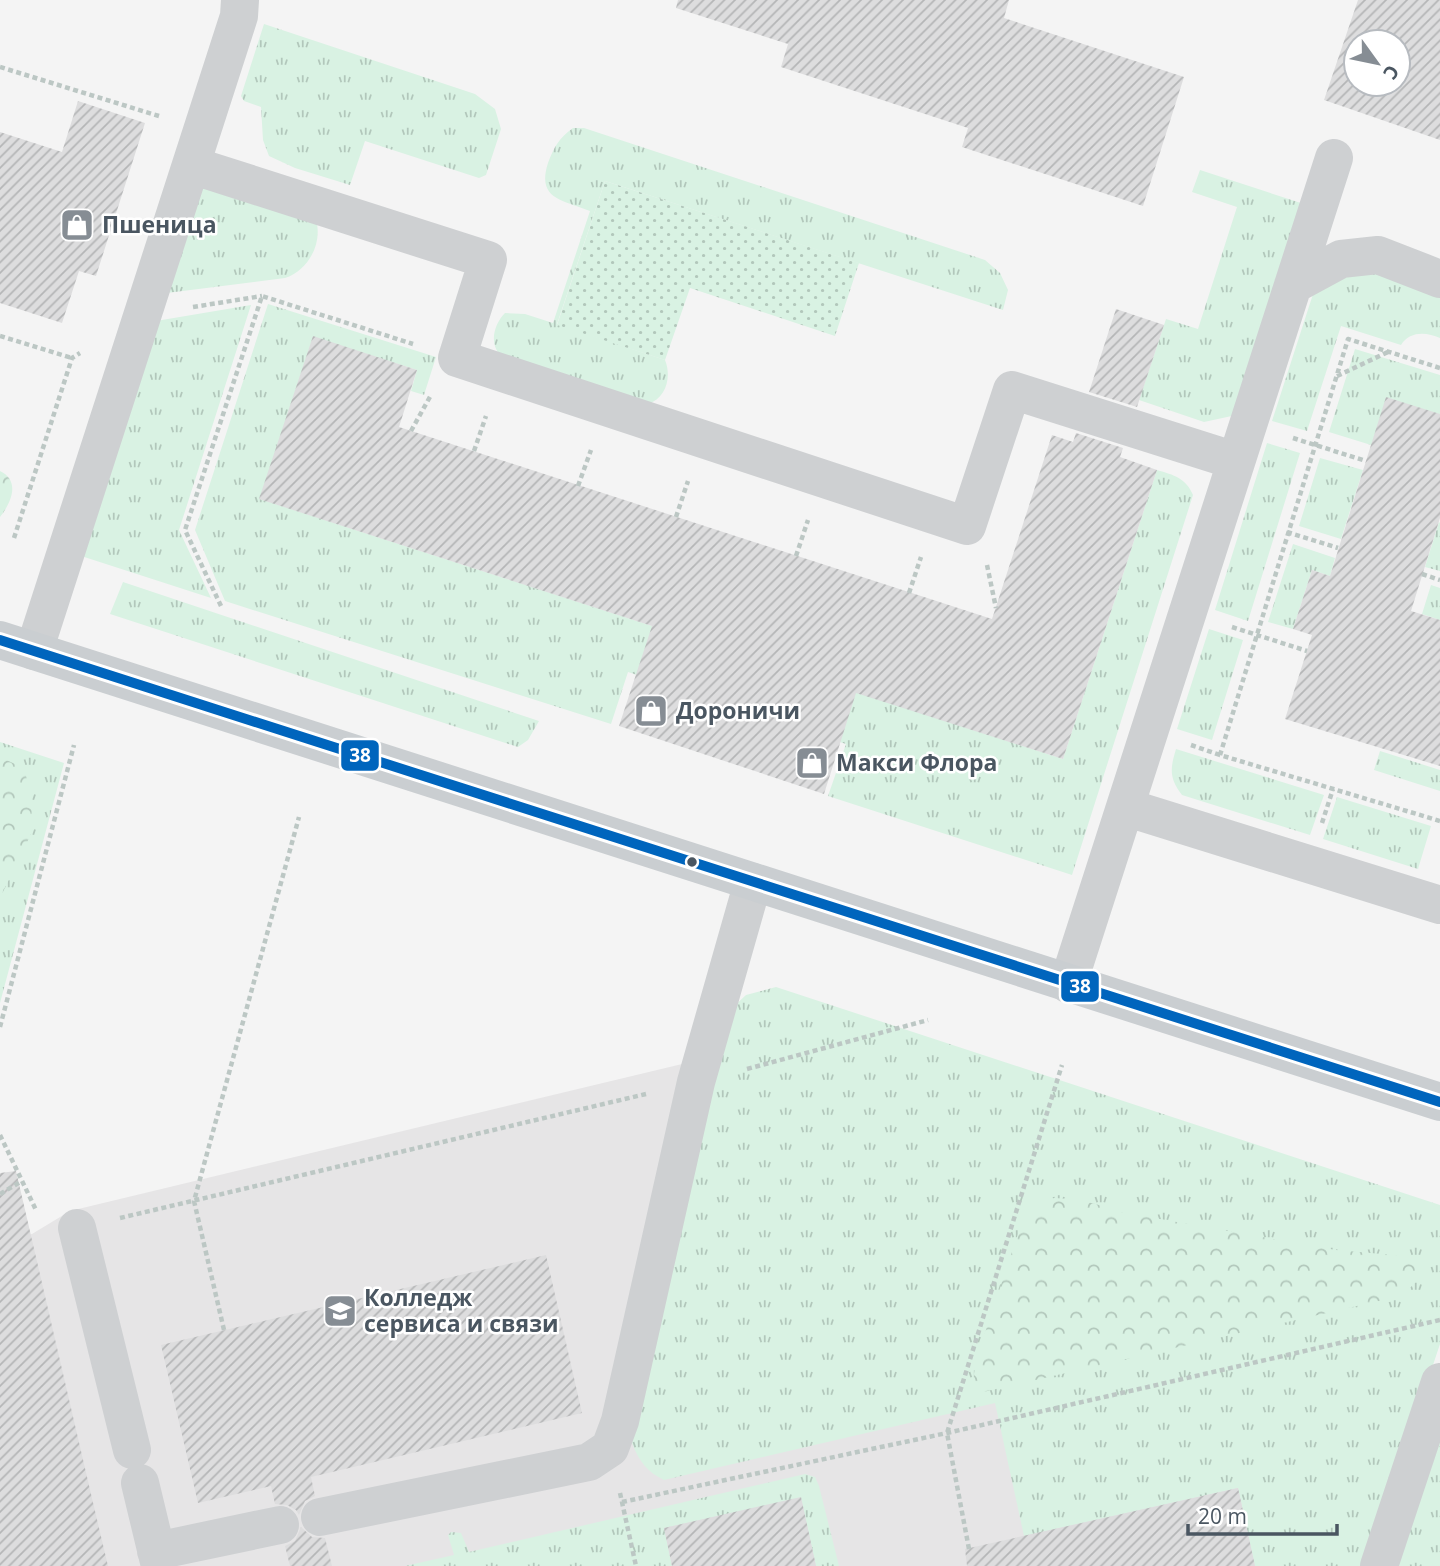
<svg xmlns="http://www.w3.org/2000/svg" width="1440" height="1566" font-family="'Open Sans',sans-serif">
	<style>
		.education { fill: #e6e5e6 }
		.grass { fill: url(#grass-tufts) }
		.forest { fill: url(#forest-crowns) }
		.park { fill: url(#park-dots) }
		.building { fill: url(#building-hatch); fill-rule: evenodd }
		.lines { fill: none; stroke-linecap: round; stroke-linejoin: round }
		.path { stroke: #bcc7c4; stroke-width: 4.5; stroke-dasharray: 5 3.5; stroke-linecap: butt }
		.minor { stroke: #ced0d2; stroke-width: 38 }
		.major { stroke: #caced1; stroke-width: 38 }
		.bus-1-casing { stroke: #fff; stroke-width: 16 }
		.bus-1 { stroke: #0065bd; stroke-width: 10 }
		.bus-dot { fill: #4a5661; stroke: #fff; stroke-width: 2.5 }
		.labels { text-anchor: middle; stroke-width: 5; stroke-linejoin: round; paint-order: stroke }
		.poi-label { font-size: 23px; font-weight: bold; fill: #4a5661; stroke: #fff; text-anchor: start }
		.line-badge { stroke: #fff; stroke-width: 2.5 }
		.badge-label { font-size: 19px; text-anchor: middle; font-weight: bold; fill: #fff }
	</style>
	<defs>
		<pattern id="grass-tufts" width="24" height="20" patternUnits="userSpaceOnUse" patternTransform="scale(1.75)"><rect width="24" height="20" fill="#d9f2e3"/><path d="M3 7l-1-3M5 7V3M7 7l1-3M15 17l-1-3M17 17v-4M19 17l1-3" fill="none" stroke="#b2c7bb"/></pattern>
		<pattern id="forest-crowns" width="20" height="18" patternUnits="userSpaceOnUse" patternTransform="scale(1.75)"><rect width="20" height="18" fill="#d9f2e3"/><path d="M2 6a3 3 0 1 1 6 0M12 15a3 3 0 1 1 6 0" fill="none" stroke="#b2c7bb"/></pattern>
		<pattern id="park-dots" width="8" height="8" patternUnits="userSpaceOnUse" patternTransform="scale(1.75)"><rect width="8" height="8" fill="#d9f2e3"/><path d="M2 2h.1M6 6h.1" fill="none" stroke="#b2c7bb" stroke-width="1.8" stroke-linecap="round"/></pattern>
		<pattern id="building-hatch" width="6" height="6" patternUnits="userSpaceOnUse" patternTransform="scale(1.75)"><rect width="6" height="6" fill="#ddddde"/><path d="M-1 1l2-2M0 6l6-6M5 7l2-2" fill="none" stroke="#b5b6b7"/></pattern>
	</defs>
	<rect width="100%" height="100%" fill="#f4f4f4"/>
	<path class="education" d="M 703,1059 L 1440,1300 L 1351,1566 L 0,1566 L 0,1241 L 32,1234 L 70,1211 Z"/>
	<path class="grass" d="M 264,24 L 475,94 L 495,109 L 501,129 L 486,175 L 479,178 L 365,141 L 350,185 L 295,168 L 269,156 L 263,140 L 261,107 L 244,101 L 241,96 Z
		M 573,128 L 584,128 L 985,260 L 1000,273 L 1008,290 L 1003,310 L 605,181 L 557,324 L 665,360 C 672,377 666,398 648,404 L 499,354 C 489,341 495,323 505,313 L 525,314 L 553,323 L 590,211 C 564,200 536,200 548,163 C 554,147 559,138 573,128 Z
		M 1200,170 L 1307,205 L 1241,414 L 1204,422 L 1139,400 L 1166,319 L 1198,329 L 1237,207 L 1192,192 Z
		M 195,182 L 316,220 C 323,243 308,271 285,278 L 159,294 Z
		M 1377,269 L 1440,294 L 1440,338 C 1426,332 1410,331 1401,345 L 1341,326 L 1307,431 L 1272,421 L 1314,291 L 1333,280 Z
		M 268,304 L 436,357 L 424,395 L 411,391 L 417,370 L 313,337 L 260,499 L 1063,759 L 1157,470 C 1174,475 1186,478 1193,495 L 1072,875 L 828,796 L 846,744 L 628,672 L 611,724 L 225,601 L 195,530 Z
		M 251,305 L 179,530 L 211,598 L 75,554 L 150,322 Z
		M 1355,349 L 1440,375 L 1440,414 L 1371,445 L 1329,432 Z
		M 1267,443 L 1300,453 L 1248,621 L 1215,610 Z
		M 1320,458 L 1363,470 L 1341,539 L 1299,526 Z
		M 1439,522 L 1440,523 L 1440,571 L 1425,567 Z
		M 1293,544 L 1335,558 L 1330,576 L 1312,570 L 1293,629 L 1268,622 Z
		M 123,582 L 539,721 L 528,740 L 518,747 L 110,614 Z
		M 1431,585 L 1440,588 L 1440,620 L 1422,614 Z
		M 1209,629 L 1243,640 L 1212,740 L 1177,729 Z
		M 0,742 L 64,763 L 0,1003 Z
		M 1176,749 L 1324,795 L 1310,835 L 1182,795 C 1169,778 1170,769 1176,749 Z
		M 1380,751 L 1440,770 L 1440,791 L 1374,770 Z
		M 1337,797 L 1431,826 L 1418,869 L 1323,839 Z
		M 776,987 L 1440,1205 L 1440,1344 L 1366,1566 L 1255,1566 L 1238,1488 L 1024,1536 L 995,1403 L 664,1480 C 647,1472 639,1461 632,1443 L 730,1010 L 746,995 Z
		M 1440,1440 L 1440,1566 L 1398,1566 Z
		M 805,1474 L 815,1477 L 819,1486 L 839,1566 L 816,1566 L 801,1498 L 664,1528 L 672,1566 L 405,1566 L 454,1555 L 448,1535 L 451,1532 L 461,1533 L 469,1552 Z"/>
	<path class="forest" d="M 0,471 C 21,481 11,503 0,517 Z
		M 0,757 L 17,765 L 26,776 L 32,796 L 31,834 L 0,898 Z
		M 1054,1198 C 1078,1199 1097,1203 1120,1212 L 1336,1250 L 1405,1256 L 1416,1261 L 1422,1266 C 1419,1282 1410,1290 1396,1297 L 983,1392 L 976,1387 L 974,1374 L 976,1360 L 1019,1231 L 1033,1207 Z"/>
	<path class="park" d="M 605,181 L 859,263 L 835,336 L 690,288 L 665,360 L 557,325 Z"/>
	<path class="building" d="M 678,0 L 1009,0 L 1004,18 L 1184,77 L 1143,206 L 962,147 L 968,128 L 781,67 L 788,44 L 676,8 Z
		M 1358,0 L 1440,0 L 1440,140 L 1324,100 ZM 1356,42 L 1398,42 L 1398,84 L 1356,84 Z
		M 78,101 L 145,123 L 96,276 L 79,271 L 62,323 L 0,303 L 0,132 L 62,152 Z
		M 1116,309 L 1164,325 L 1137,407 L 1089,392 Z
		M 313,336 L 417,370 L 399,427 L 992,619 L 1052,435 L 1073,442 L 1076,433 L 1123,448 L 1120,457 L 1157,470 L 1063,759 L 856,693 L 824,794 L 619,726 L 652,626 L 259,499 Z
		M 1386,397 L 1440,414 L 1440,518 L 1411,611 L 1440,620 L 1440,766 L 1285,719 L 1312,635 L 1293,629 L 1312,570 L 1330,576 Z
		M 16,1171 L 91,1494 L 108,1566 L 0,1566 L 0,1173 Z
		M 546,1255 L 582,1413 L 311,1477 L 315,1496 L 305,1501 L 299,1515 L 296,1510 L 287,1505 L 275,1504 L 271,1486 L 198,1503 L 161,1345 Z
		M 1238,1488 L 1255,1566 L 967,1566 L 965,1549 Z
		M 801,1497 L 816,1566 L 672,1566 L 664,1528 Z
		M 301,1527 L 312,1537 L 325,1538 L 332,1566 L 290,1566 L 285,1546 L 295,1541 Z"/>
	<g class="lines">
		<path class="path" d="M 0,67 L 159,116
			M 193,307 L 262,296
			M 0,336 L 72,358
			M 1440,368 L 1348,339 L 1220,755 L 1440,821
			M 1337,376 L 1388,352
			M 411,431 L 431,395
			M 1293,438 L 1366,461
			M 474,451 L 486,416
			M 578,486 L 591,450
			M 676,517 L 688,481
			M 1287,532 L 1338,548
			M 14,538 L 72,358 L 80,353
			M 796,556 L 808,520
			M 987,565 L 996,608
			M 1422,574 L 1440,580
			M 909,593 L 921,557
			M 221,606 L 185,530 L 262,296 L 413,344
			M 1232,627 L 1307,651
			M 1191,745 L 1220,755
			M 1322,823 L 1333,789
			M 0,1027 L 74,745
			M 747,1069 L 928,1020
			M 0,1135 L 36,1210
			M 0,1194 L 22,1181
			M 120,1218 L 646,1094
			M 224,1330 L 194,1201 L 299,817
			M 620,1493 L 636,1566
			M 622,1502 L 947,1433 L 1440,1320
			M 969,1549 L 947,1433 L 1062,1065"/>
		<path class="minor" d="M 191,165 L 488,260 L 457,358 L 967,526 L 1012,390 L 1236,461
			M 1293,285 L 1341,259 L 1378,255 L 1440,279
			M 34,651 L 239,16 L 240,0
			M 1125,807 L 1440,905
			M 1068,984 L 1334,158
			M 77,1228 L 132,1450
			M 140,1483 L 160,1566
			M 320,1517 L 589,1462 L 610,1448 L 620,1421 L 696,1082 L 753,882
			M 156,1551 L 280,1525
			M 1379,1566 L 1440,1382"/>
		<path class="major" d="M 0,640 L 1440,1102"/>
		<defs>
			<path id="bus-1" d="M 0,640 L 1440,1102"/>
		</defs>
		<use href="#bus-1" class="bus-1-casing"/>
		<use href="#bus-1" class="bus-1"/>
	</g>
	<defs>
		<symbol id="shop-square" viewBox="-11 -11 22 22"><rect x="-9" y="-9" width="18" height="18" rx="4" fill="#868d94" stroke="#fff"/><path d="M-5-2.5h2.3a2.7 3.5 0 0 1 5.4 0H5L5.5 6h-11ZM-1.5-2.5h3a1.5 2.3 0 0 0-3 0Z" fill="#fff"/></symbol>
		<symbol id="university-square" viewBox="-11 -11 22 22"><rect x="-9" y="-9" width="18" height="18" rx="4" fill="#868d94" stroke="#fff"/><path d="M0-5L7-2L0 1L-7-2ZM-4 1L0 2.5L4 1V4Q0 6-4 4Z" fill="#fff"/></symbol>
	</defs>
	<g fill-rule="evenodd">
		<use href="#shop-square" x="58" y="206" width="38" height="38"/>
		<use href="#shop-square" x="632" y="692" width="38" height="38"/>
		<use href="#shop-square" x="793" y="744" width="38" height="38"/>
		<use href="#university-square" x="321" y="1292" width="38" height="38"/>
	</g>
	<circle class="bus-dot" cx="692" cy="862" r="6"/>
	<g class="labels">
		<g class="poi-label">
			<text x="102" y="233">Пшеница</text>
			<text x="676" y="719">Дороничи</text>
			<text x="836" y="771">Макси Флора</text>
			<text x="364" y="1306">Колледж<tspan x="364" dy="26">сервиса и связи</tspan></text>
		</g>
	</g>
	<g class="line-badge">
		<rect x="340" y="739" width="40" height="33" rx="7" fill="#0065bd"/>
		<rect x="1060" y="970" width="40" height="33" rx="7" fill="#0065bd"/>
	</g>
	<g class="badge-label">
		<text x="360" y="762">38</text>
		<text x="1080" y="993">38</text>
	</g>
	<g transform="translate(1377 63) rotate(123)"><circle r="33" fill="#ffffff" stroke="#b7bbc0" stroke-width="2"/>
	<path d="M0-5L12 26L0 18L-12 26Z" fill="#868d94"/>
	<text y="-10" font-size="19" font-weight="bold" text-anchor="middle" fill="#4a5661">С</text>
	</g>
	<path d="M1188 1524v10h149v-10" fill="none" stroke="#4a5661" stroke-width="3.5"/>
	<text x="1198" y="1524" font-size="21" fill="#4a5661" stroke="#ffffff" stroke-width="5" paint-order="stroke">20 m</text>
</svg>
